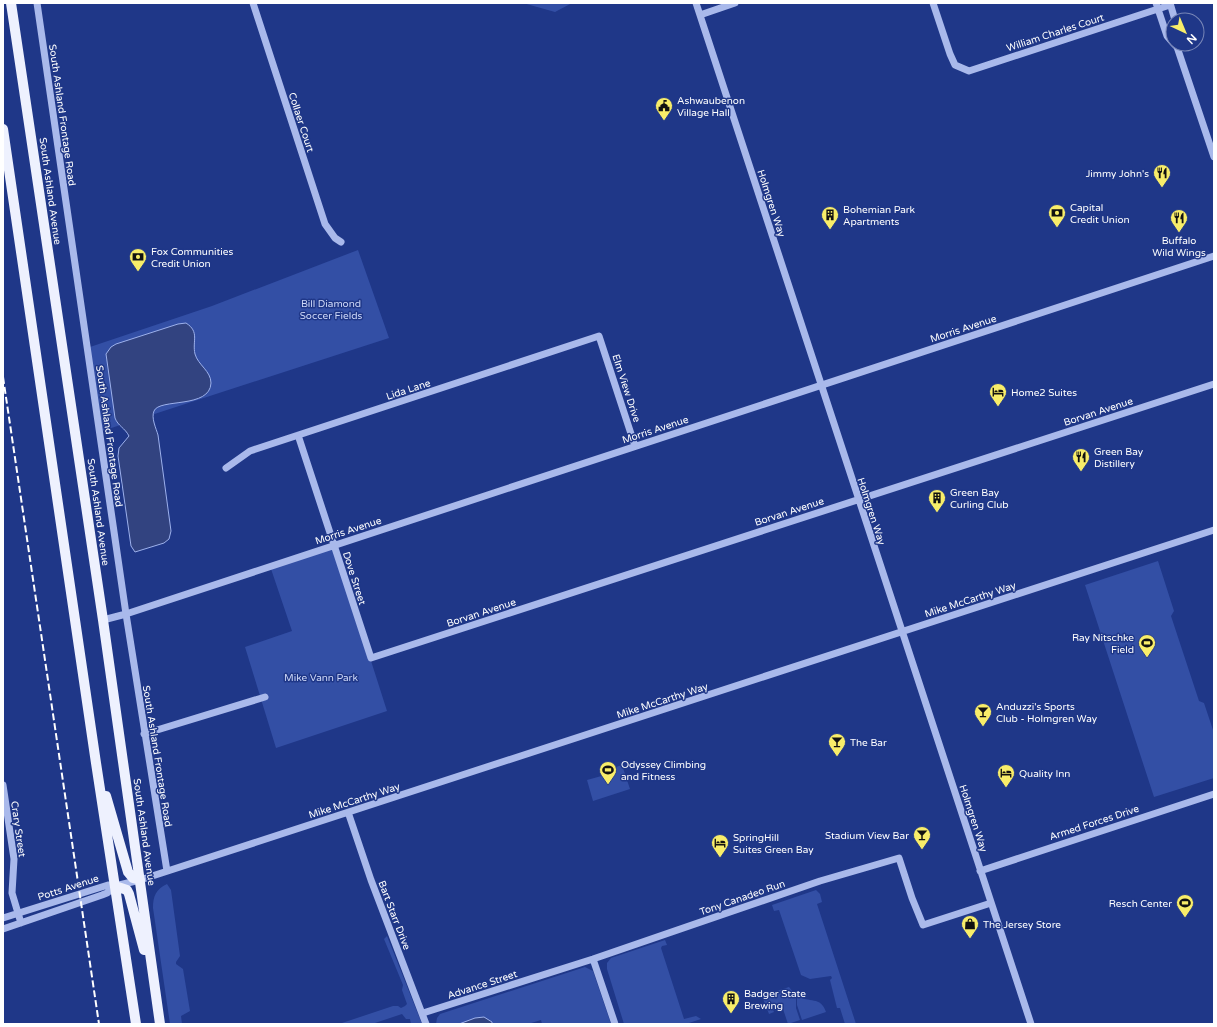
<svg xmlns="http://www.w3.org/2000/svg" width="1217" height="1027" font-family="'Varela Round',sans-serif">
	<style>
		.green { fill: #334fa5 }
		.water { fill: #324380; stroke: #9db1ec }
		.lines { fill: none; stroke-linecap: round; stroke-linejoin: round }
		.minor { stroke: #a9b9eb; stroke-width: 7 }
		.major { stroke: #eef1fe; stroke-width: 10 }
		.rail { stroke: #fff; stroke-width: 2; stroke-dasharray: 7 3; stroke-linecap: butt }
		.labels { text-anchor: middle; stroke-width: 3; stroke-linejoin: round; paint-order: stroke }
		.street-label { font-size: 10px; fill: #fff; stroke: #1f3788 }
		.poi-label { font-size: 10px; fill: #fff; stroke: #1f3788; text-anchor: start }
		.park-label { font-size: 10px; fill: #ced8f8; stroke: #1f3788 }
	</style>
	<rect width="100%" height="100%" fill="#1f3788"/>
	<path class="green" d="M 523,3 L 572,3 L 555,12 Z
		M 358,250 L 389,338 L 99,432 L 87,348 L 212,306 Z
		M 334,545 L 387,711 L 276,748 L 245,647 L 292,631 L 270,566 Z
		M 1158,561 L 1174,611 L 1171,616 L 1199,701 L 1204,703 L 1214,733 L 1214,778 L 1154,797 L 1085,585 Z
		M 622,765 L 630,789 L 593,801 L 587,780 L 605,775 L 604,771 Z
		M 167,884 L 171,890 L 180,956 L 176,962 L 176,964 L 183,969 L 190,1011 L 181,1016 L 182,1024 L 170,1024 L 153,908 C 153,896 156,889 167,884 Z
		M 816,890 L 820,894 L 822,902 L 817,904 L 856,1024 L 845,1024 L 840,1008 L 837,1008 L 830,980 L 832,978 L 831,976 L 810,979 L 801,975 L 779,910 L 774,911 L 772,905 Z
		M 387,936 L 422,1024 L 411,1024 L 410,1019 L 406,1019 L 402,1014 L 372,1024 L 339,1024 L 393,1006 L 398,1006 L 401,1008 L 405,1006 L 407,1004 L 402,990 L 403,985 L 384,939 Z
		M 665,940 L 667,945 L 662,946 L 661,948 L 684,1019 L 696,1016 L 701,1019 L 686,1024 L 624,1024 L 607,969 L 607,963 L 611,958 Z
		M 585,967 L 593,971 L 611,1024 L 542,1024 L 541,1020 L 528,1024 L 436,1024 L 437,1018 L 440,1014 Z
		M 789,987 L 796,996 L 796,1008 L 800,1020 L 788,1024 L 783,1009 L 776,1011 L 775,1010 L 773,1010 L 774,1012 L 769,1014 L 762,996 Z
		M 797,996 C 809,1003 821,996 826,1012 L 802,1020 L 797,1005 Z"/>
	<path class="water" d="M 186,323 C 200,332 192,341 195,354 C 198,365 211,371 211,383 C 210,409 159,398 154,411 C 151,418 156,428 158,435 L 171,531 L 169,539 L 164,543 L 135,552 L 131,546 L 118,456 L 119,448 L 129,436 C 125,428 118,426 115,418 L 106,354 L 111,347 L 116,344 L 178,324 Z
		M 484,1017 L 492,1022 L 492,1024 L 459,1024 L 475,1018 Z"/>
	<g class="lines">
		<path class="minor" d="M 37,3 L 126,614 L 167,871
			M 253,3 L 325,224 L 335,238 L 341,242
			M 696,3 L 1031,1024
			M 933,3 L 950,54 L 955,65 L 969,71 L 1170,5
			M 1156,3 L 1167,36 L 1173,43
			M 1170,3 L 1175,20
			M 700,15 L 735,3
			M 1174,44 L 1177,47 L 1214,157
			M 298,435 L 371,658 L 1214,384
			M 226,468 L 250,451 L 599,336 L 635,446
			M 103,620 L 126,614 L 1214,256
			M 144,734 L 265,697
			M 3,785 L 14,859 L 12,893 L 21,923
			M 348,812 L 371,880 L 426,1024
			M 980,871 L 1214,794
			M 3,918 L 108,885 L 115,886
			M 3,929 L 102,895 L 107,893 L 115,886 L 140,880 L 1214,530
			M 593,959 L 615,1024
			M 423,1013 L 593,959 L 820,881 L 899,858 L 912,898 L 923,925 L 991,903"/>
		<path class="major" d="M 11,3 L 103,620 L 160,1024
			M 3,129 L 96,763 L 136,1024
			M 106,796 L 128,872 L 133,878 L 140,880
			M 115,886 L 127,890 L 129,894 L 144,950"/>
		<path class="rail" d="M 3,377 L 99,1024"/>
	</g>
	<defs>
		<symbol id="civic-pin" viewBox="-11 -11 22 30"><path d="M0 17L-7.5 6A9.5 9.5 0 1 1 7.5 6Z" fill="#f8ed69" stroke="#1f3788"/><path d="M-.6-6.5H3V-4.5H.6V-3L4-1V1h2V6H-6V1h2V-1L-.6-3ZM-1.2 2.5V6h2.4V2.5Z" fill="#111"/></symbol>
		<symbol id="restaurant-pin" viewBox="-11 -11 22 30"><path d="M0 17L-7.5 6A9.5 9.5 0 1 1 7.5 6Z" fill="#f8ed69" stroke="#1f3788"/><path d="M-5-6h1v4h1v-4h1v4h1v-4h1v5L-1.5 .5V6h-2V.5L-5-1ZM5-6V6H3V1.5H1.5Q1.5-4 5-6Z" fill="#111"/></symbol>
		<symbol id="bank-pin" viewBox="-11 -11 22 30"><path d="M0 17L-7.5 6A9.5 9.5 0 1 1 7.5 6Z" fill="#f8ed69" stroke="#1f3788"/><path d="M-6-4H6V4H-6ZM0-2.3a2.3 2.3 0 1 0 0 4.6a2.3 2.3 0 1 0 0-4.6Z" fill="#111"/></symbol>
		<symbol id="building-pin" viewBox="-11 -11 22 30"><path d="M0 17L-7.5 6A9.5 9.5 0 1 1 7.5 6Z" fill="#f8ed69" stroke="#1f3788"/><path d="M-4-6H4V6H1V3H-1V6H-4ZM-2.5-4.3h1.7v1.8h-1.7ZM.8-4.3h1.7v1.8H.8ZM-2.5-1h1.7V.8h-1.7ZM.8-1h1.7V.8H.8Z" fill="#111"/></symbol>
		<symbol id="hotel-pin" viewBox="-11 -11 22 30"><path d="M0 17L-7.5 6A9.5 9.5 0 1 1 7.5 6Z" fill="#f8ed69" stroke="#1f3788"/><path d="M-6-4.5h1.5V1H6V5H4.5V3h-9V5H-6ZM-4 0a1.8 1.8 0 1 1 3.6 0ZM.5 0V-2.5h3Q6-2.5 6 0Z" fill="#111"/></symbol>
		<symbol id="stadium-pin" viewBox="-11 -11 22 30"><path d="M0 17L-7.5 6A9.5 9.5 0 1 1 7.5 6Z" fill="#f8ed69" stroke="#1f3788"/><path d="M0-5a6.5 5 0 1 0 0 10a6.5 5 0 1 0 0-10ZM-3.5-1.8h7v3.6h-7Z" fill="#111"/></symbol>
		<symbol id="bar-pin" viewBox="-11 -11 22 30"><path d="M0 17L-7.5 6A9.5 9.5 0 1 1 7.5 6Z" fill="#f8ed69" stroke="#1f3788"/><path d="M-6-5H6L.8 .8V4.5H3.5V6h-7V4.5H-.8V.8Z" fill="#111"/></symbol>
		<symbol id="shop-pin" viewBox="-11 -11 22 30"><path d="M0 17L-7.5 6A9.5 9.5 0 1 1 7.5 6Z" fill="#f8ed69" stroke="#1f3788"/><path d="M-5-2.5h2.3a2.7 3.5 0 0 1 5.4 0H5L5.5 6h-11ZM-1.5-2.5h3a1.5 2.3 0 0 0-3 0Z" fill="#111"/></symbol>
	</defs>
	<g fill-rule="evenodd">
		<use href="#civic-pin" x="654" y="96" width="20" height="27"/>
		<use href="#restaurant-pin" x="1152" y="163" width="20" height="27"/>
		<use href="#bank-pin" x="1047" y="203" width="20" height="27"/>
		<use href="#building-pin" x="820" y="205" width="20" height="27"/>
		<use href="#restaurant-pin" x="1169" y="208" width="20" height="27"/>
		<use href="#bank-pin" x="128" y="247" width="20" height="27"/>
		<use href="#hotel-pin" x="988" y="382" width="20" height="27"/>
		<use href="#restaurant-pin" x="1071" y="447" width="20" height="27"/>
		<use href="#building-pin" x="927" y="488" width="20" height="27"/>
		<use href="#stadium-pin" x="1137" y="633" width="20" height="27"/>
		<use href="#bar-pin" x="973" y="702" width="20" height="27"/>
		<use href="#bar-pin" x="827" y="732" width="20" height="27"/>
		<use href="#stadium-pin" x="598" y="760" width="20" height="27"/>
		<use href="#hotel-pin" x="996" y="763" width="20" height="27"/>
		<use href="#bar-pin" x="912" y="825" width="20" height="27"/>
		<use href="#hotel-pin" x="710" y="833" width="20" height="27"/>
		<use href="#stadium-pin" x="1175" y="893" width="20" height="27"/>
		<use href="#shop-pin" x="960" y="914" width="20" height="27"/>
		<use href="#building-pin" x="721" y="989" width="20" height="27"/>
	</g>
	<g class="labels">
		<g class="street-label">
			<text transform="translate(1055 32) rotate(-18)" y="4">William Charles Court</text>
			<text transform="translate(63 115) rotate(82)" y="4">South Ashland Frontage Road</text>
			<text transform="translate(302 122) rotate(72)" y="4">Collaer Court</text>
			<text transform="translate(51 191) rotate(82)" y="4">South Ashland Avenue</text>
			<text transform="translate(772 203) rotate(72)" y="4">Holmgren Way</text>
			<text transform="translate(963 328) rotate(-18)" y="4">Morris Avenue</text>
			<text transform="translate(627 388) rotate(72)" y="4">Elm View Drive</text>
			<text transform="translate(408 389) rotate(-18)" y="4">Lida Lane</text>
			<text transform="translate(1098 411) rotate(-18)" y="4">Borvan Avenue</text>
			<text transform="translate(655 429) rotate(-18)" y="4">Morris Avenue</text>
			<text transform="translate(110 436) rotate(82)" y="4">South Ashland Frontage Road</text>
			<text transform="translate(789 511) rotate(-18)" y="4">Borvan Avenue</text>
			<text transform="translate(872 511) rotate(72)" y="4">Holmgren Way</text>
			<text transform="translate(99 512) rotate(82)" y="4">South Ashland Avenue</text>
			<text transform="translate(348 530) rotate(-18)" y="4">Morris Avenue</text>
			<text transform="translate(355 578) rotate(72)" y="4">Dove Street</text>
			<text transform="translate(970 599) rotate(-18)" y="4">Mike McCarthy Way</text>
			<text transform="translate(481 612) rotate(-18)" y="4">Borvan Avenue</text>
			<text transform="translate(662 700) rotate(-18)" y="4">Mike McCarthy Way</text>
			<text transform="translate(158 756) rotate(81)" y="4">South Ashland Frontage Road</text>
			<text transform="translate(354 800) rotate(-18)" y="4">Mike McCarthy Way</text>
			<text transform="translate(974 818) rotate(72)" y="4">Holmgren Way</text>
			<text transform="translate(1094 822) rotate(-18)" y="4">Armed Forces Drive</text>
			<text transform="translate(19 829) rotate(82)" y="4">Crary Street</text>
			<text transform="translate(145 832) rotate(82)" y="4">South Ashland Avenue</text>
			<text transform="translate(68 887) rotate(-18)" y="4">Potts Avenue</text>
			<text transform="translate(742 897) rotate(-19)" y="4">Tony Canadeo Run</text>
			<text transform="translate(395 915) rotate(69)" y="4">Bart Starr Drive</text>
			<text transform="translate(482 984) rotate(-18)" y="4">Advance Street</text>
		</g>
		<g class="poi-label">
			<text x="677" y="104">Ashwaubenon<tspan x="677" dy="12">Village Hall</tspan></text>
			<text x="1149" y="177" text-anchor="end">Jimmy John's</text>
			<text x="1070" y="211">Capital<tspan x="1070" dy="12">Credit Union</tspan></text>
			<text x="843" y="213">Bohemian Park<tspan x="843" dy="12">Apartments</tspan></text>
			<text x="1179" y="244" text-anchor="middle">Buffalo<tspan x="1179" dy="12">Wild Wings</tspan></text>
			<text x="151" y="255">Fox Communities<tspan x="151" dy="12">Credit Union</tspan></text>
			<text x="1011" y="396">Home2 Suites</text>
			<text x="1094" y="455">Green Bay<tspan x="1094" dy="12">Distillery</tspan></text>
			<text x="950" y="496">Green Bay<tspan x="950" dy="12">Curling Club</tspan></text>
			<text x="1134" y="641" text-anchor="end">Ray Nitschke<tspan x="1134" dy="12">Field</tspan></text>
			<text x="996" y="710">Anduzzi's Sports<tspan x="996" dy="12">Club - Holmgren Way</tspan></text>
			<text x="850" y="746">The Bar</text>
			<text x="621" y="768">Odyssey Climbing<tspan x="621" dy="12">and Fitness</tspan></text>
			<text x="1019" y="777">Quality Inn</text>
			<text x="909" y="839" text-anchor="end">Stadium View Bar</text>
			<text x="733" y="841">SpringHill<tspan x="733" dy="12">Suites Green Bay</tspan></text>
			<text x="1172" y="907" text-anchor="end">Resch Center</text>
			<text x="983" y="928">The Jersey Store</text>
			<text x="744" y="997">Badger State<tspan x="744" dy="12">Brewing</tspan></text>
		</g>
		<g class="park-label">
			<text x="331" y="307">Bill Diamond<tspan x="331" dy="12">Soccer Fields</tspan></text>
			<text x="321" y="681">Mike Vann Park</text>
		</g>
	</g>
	<rect width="1217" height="1027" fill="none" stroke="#ffffff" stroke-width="8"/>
	<g transform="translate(1185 32) rotate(136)"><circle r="19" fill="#1f3788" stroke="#7987b8"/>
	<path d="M0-3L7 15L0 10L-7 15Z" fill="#f8ed69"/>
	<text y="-6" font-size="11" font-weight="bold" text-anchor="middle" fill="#ffffff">N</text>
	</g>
</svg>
